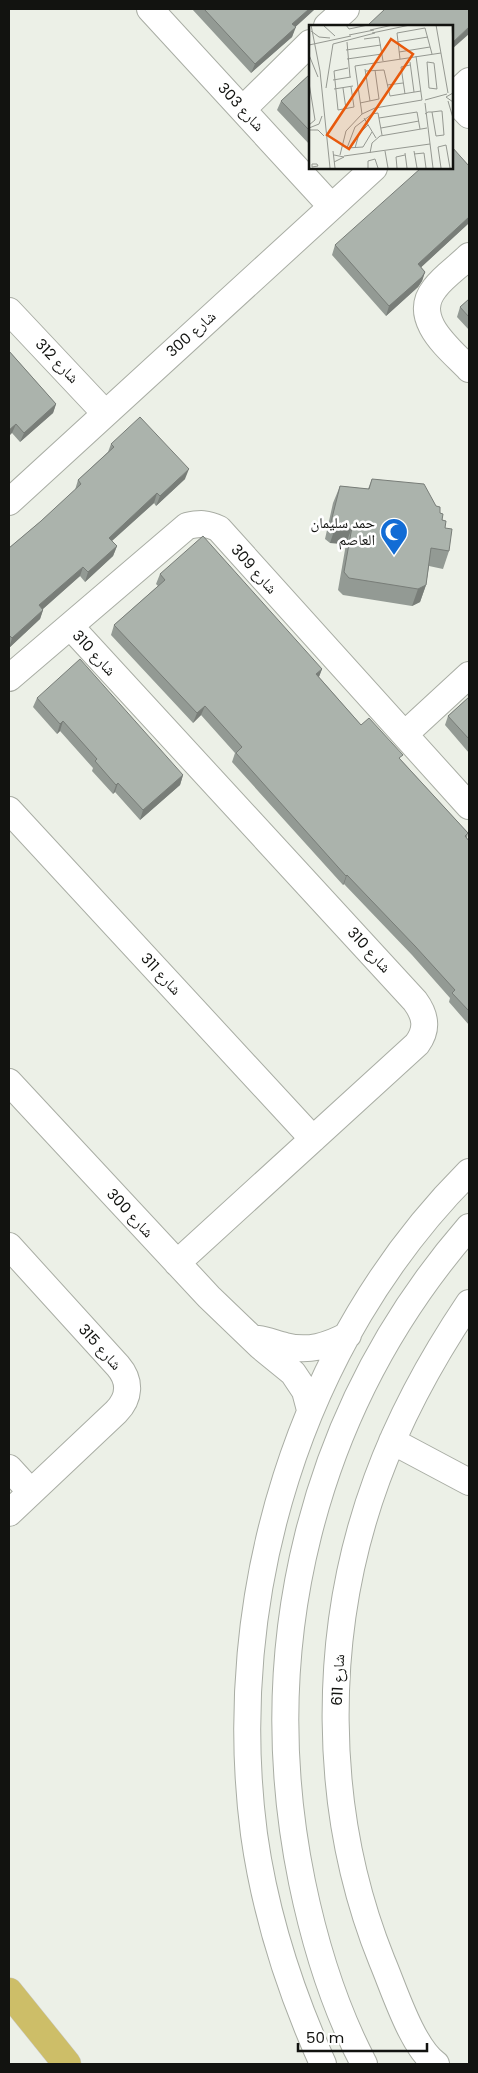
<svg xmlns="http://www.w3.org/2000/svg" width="478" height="2073" font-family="Poppins,'Noto Naskh Arabic',sans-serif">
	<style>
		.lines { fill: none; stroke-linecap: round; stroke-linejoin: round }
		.minor-casing { stroke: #a9ada4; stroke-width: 28 }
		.highway-casing { stroke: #cbcbca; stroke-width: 29 }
		.minor { stroke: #fff; stroke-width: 26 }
		.highway { stroke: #cdbe68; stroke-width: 28 }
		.wall { fill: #939a94 }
		.shaded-wall { fill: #787d78 }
		.building { fill: #abb3ac; stroke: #787d78 }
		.labels { text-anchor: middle; stroke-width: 5; stroke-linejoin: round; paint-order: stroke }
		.street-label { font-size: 15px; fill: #121310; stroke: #fff }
		.poi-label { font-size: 15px; fill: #121310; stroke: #fff; text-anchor: end }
		.inset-road { fill: none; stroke: #959891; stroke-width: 1 }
		.view { fill: #e8590c; fill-opacity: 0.15; stroke: #e8590c; stroke-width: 2.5 }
		.inset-edge { fill: none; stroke: #121310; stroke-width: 2.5 }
	</style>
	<rect width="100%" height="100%" fill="#ecf0e7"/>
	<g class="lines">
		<defs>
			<path id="minor" d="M 150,9 L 331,206
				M 327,26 L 346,9
				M 452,97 L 469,115
				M 452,97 L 469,81
				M 243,109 L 310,43
				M 469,256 C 458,267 444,276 435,288 C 410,319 450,349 469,369
				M 9,311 L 105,413
				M 9,502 L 374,168
				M 70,626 L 415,1001 C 426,1016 428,1029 417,1044 L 177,1263
				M 9,678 L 187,526 C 200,523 207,523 219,529 L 469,806
				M 405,734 L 469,675
				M 9,810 L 313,1139
				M 9,1082 L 209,1297 L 260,1346 L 293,1373 L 305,1391 L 310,1410
				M 9,1246 L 118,1366 C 131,1381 130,1398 116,1412 L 9,1513
				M 258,1339 C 267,1340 276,1344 285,1346 C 308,1352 328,1346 348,1335
				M 392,1441 L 469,1482
				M 9,1468 L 31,1492
				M 323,2064 C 290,1991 265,1913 254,1834 C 223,1596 299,1342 469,1172
				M 364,2064 C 334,2007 315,1945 302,1882 C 254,1647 311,1409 469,1227
				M 436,2064 C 412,2047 394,1989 382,1961 C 321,1810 321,1631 377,1479 C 400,1416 432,1358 469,1303"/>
			<path id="highway" d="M 9,1992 L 67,2064"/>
		</defs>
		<use href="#minor" class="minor-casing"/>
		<use href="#highway" class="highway-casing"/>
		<use href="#minor" class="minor"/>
		<use href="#highway" class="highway"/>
	</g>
	<path class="wall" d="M 192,9 L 315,9 L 295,27 L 292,37 L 251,73 Z
		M 310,74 L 310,145 L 277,110 L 281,101 Z
		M 469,166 L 469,223 L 421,267 L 425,272 L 422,281 L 418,287 L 386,316 L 332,255 L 335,245 Z
		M 469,299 L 469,330 L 457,317 L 460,307 Z
		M 9,351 L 56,404 L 53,413 L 20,442 L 12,433 Z
		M 111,444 L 185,479 L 156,506 L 154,503 L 112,541 L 117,546 L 113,556 L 85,582 L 80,576 L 43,609 L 43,610 L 40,619 L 9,648 L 9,548 L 41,521 L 75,490 L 78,480 L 108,452 Z
		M 372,479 L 440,513 L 445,528 L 449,551 L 443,569 L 429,566 L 426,585 L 420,602 L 412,606 L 343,595 L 338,590 L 346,544 L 330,543 L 325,539 L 333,503 L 340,486 L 368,489 Z
		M 160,574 L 322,669 L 319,677 L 361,725 L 401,760 L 468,833 L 467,838 L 469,841 L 469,1025 L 449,1002 L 450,998 L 412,955 L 344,884 L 343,885 L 232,762 L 235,753 L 201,715 L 193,723 L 111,635 L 114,625 L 158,586 L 156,584 Z
		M 469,697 L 469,753 L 445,725 L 448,716 Z
		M 37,698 L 183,775 L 180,785 L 140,820 L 115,792 L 113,794 L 92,771 L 93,768 L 60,731 L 57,734 L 33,707 Z"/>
	<path class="shaded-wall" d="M 309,9 L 315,9 L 290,32 L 296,27 L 292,37 L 251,73 L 255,64 L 292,24 Z
		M 469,27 L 469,34 L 452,49 L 452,43 Z
		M 469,217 L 469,223 L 415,273 L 418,264 Z
		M 425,272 L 422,281 L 418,287 L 386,316 L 389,306 Z
		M 56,404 L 53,413 L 20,442 L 24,433 Z
		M 16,424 L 12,433 L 9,436 L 9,430 Z
		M 189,469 L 185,479 L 156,506 L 160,496 Z
		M 157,493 L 154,503 L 105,547 L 109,538 Z
		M 336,525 L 352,527 L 346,544 L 330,543 Z
		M 117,546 L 113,556 L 85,582 L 88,572 Z
		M 83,567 L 80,576 L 36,615 L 39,605 Z
		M 426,585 L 420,602 L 412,606 L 418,589 Z
		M 43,610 L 40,619 L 9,648 L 12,638 Z
		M 322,669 L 318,679 L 316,674 Z
		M 205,706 L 201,715 L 193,723 L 197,713 Z
		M 63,721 L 60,731 L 57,734 L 60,724 Z
		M 183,775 L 180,785 L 140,820 L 143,810 Z
		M 118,783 L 115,792 L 113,794 L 116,785 Z
		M 347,875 L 344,884 L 343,885 L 346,876 Z"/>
	<path class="building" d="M 204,9 L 309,9 L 292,24 L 296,27 L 255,64 Z
		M 385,9 L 469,9 L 469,27 L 452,43 L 452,26 L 367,26 Z
		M 310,74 L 310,131 L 281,101 Z
		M 452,147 L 469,166 L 469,217 L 418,264 L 425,272 L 422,277 L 389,306 L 335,245 L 421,168 L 452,168 Z
		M 469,299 L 469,317 L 460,307 Z
		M 9,351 L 56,404 L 24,433 L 16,424 L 9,430 Z
		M 140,417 L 189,469 L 160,496 L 157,493 L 109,538 L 117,546 L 88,572 L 83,567 L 39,605 L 43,610 L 12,638 L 9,635 L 9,548 L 41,521 L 81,484 L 78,480 L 114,447 L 111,444 Z
		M 372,479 L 424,484 L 436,506 L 440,507 L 440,513 L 443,514 L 442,520 L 446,521 L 445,528 L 452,529 L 449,551 L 431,548 L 426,585 L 418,589 L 349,578 L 344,572 L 352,527 L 336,525 L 331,522 L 340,486 L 369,489 Z
		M 203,536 L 322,669 L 316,674 L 361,725 L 369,718 L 403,755 L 399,758 L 468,833 L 465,836 L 469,841 L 469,1011 L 452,993 L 455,990 L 415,946 L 347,875 L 346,876 L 236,753 L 242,747 L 205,706 L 197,713 L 114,625 L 165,580 L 160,574 Z
		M 80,659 L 183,775 L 143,810 L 118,783 L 116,785 L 95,761 L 97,759 L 63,721 L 60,724 L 37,698 Z
		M 469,697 L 469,739 L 448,716 Z"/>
	<defs>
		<symbol id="mosque-pin" viewBox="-11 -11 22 30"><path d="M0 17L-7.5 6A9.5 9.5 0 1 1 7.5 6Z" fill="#126cd5" stroke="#fff"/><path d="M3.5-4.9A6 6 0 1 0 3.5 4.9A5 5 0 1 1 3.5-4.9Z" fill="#fff"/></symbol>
	</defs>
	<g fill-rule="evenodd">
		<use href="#mosque-pin" x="378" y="516" width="32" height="43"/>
	</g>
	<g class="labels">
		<g class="street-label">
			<text transform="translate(241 107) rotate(47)" y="5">شارع 303</text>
			<text transform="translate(191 334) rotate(-42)" y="5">شارع 300</text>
			<text transform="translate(57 361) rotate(46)" y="5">شارع 312</text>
			<text transform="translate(254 569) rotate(48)" y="5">شارع 309</text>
			<text transform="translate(94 653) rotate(47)" y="5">شارع 310</text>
			<text transform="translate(369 950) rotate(47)" y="5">شارع 310</text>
			<text transform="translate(161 974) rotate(47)" y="5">شارع 311</text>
			<text transform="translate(130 1213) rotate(47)" y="5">شارع 300</text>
			<text transform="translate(100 1347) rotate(48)" y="5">شارع 315</text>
			<text transform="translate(338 1680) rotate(-87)" y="5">شارع 611</text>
		</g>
		<g class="poi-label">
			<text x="375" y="528">حمد سليمان<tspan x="375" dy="17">العاصم</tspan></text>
		</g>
	</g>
	<g transform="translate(309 25)">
		<rect width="144" height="144" fill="#ecf0e7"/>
		<path class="inset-road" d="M 2,0 L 11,46 L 21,143M 14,0 L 26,11M 37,0 L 40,4 L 59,0M 127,0 L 139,68M 143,0 L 144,24M 61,5 L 84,0M 2,6 L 10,12 L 21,13M 63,8 L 101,0M 40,10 L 65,5M 55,14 L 70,12 L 74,36M 38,17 L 41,52M 88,17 L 119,12M 0,20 L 42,11M 37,25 L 72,20M 90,27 L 121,22M 0,30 L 9,52M 107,31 L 113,75M 38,34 L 73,29M 91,34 L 88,8 L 116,3 L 123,29M 101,37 L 105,67M 118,37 L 125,38 L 128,64 L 120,63 ZM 39,43 L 25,46 L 29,85 L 45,82 L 42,62M 56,44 L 61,76M 57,46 L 75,45 L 81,71 L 112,66M 24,55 L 42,52M 0,58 L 6,95 L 0,100M 78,60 L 94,58M 17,63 L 24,19 L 66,8M 34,63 L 37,84M 25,64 L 44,61M 144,68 L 137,72 L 144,77M 96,69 L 92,42 L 101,40M 116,75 L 138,69M 139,76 L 144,93M 51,78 L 70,74 L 66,45M 116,78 L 124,143M 53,89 L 46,41 L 132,28M 116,89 L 119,87 L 123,87 L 131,86 L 133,86 L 135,110 L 127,111 L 123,87M 55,93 L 67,113M 70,93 L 108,87 L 111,104M 0,103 L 10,99 L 13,91M 72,103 L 110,96M 0,105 L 9,105 L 15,111M 63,107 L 54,122 L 38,123 L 46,102 L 63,89 L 69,88 L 73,110M 46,123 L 50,109 L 59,100M 24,126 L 26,143M 76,126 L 79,143M 105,126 L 108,143M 61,128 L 63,118 L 71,111 L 118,103M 96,128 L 98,143M 105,129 L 115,128 L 117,143M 25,130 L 35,132 L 25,137M 31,130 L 37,106 L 53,89 L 66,83 L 113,75M 35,131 L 121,119M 3,139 L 8,139 L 9,141 L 3,142 ZM 59,143 L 59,136 L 66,134 L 69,143M 88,143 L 87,132 L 96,130M 132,143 L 129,122 L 137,120 L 141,143"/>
		<path class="view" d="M 82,14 L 104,29 L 40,124 L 18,110 Z"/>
		<rect width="144" height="144" class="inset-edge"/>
	</g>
	<rect width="478" height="2073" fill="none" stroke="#121310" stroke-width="20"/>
	<path d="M298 2043v8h129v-8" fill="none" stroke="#121310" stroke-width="2.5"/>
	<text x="306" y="2043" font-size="15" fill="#121310" stroke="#ffffff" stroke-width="4" paint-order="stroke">50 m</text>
</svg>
